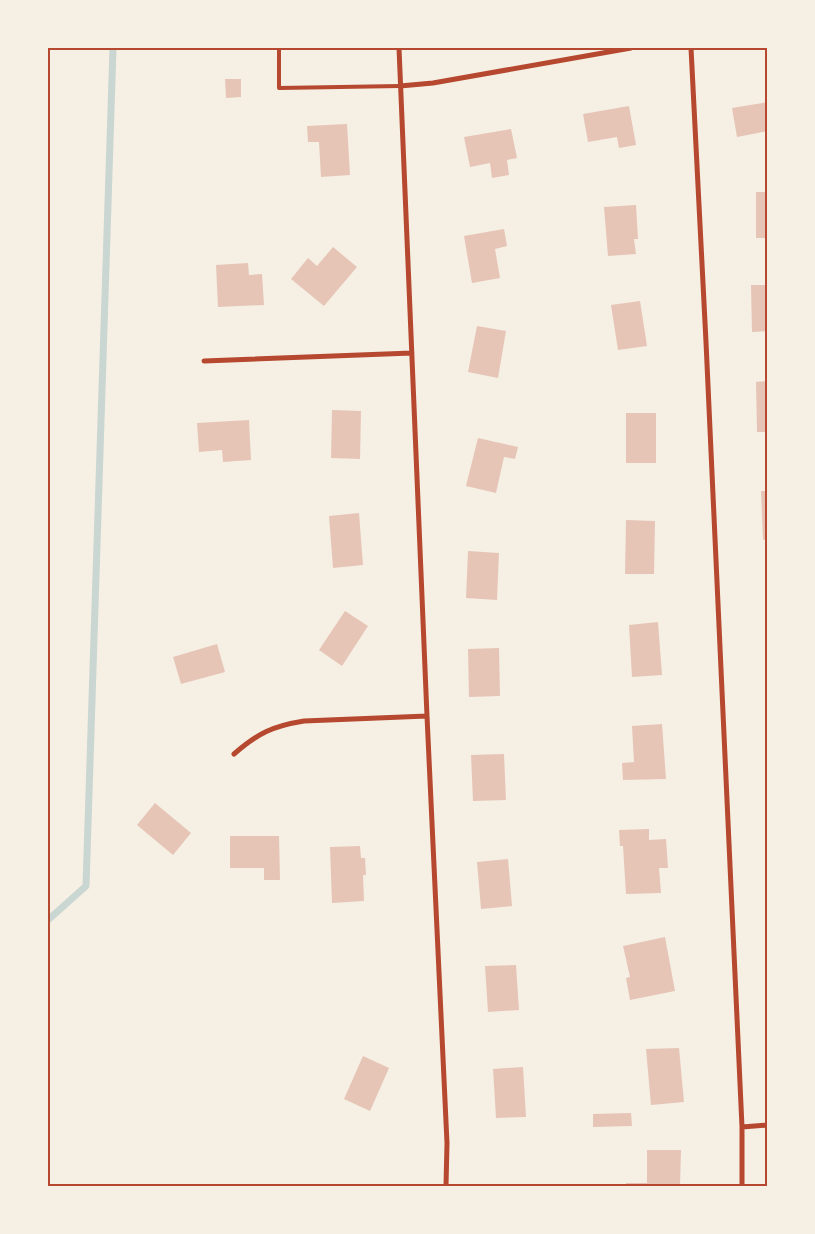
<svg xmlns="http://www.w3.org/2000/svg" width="815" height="1234" font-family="Signika,sans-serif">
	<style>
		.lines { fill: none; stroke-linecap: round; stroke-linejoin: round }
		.stream { stroke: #c9d6d2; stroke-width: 7 }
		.building { fill: #e6c5b7 }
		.service { stroke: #b5482f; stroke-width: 4 }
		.minor { stroke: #b5482f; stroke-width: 5 }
		.neatline { fill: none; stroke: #b5482f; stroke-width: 2 }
	</style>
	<rect width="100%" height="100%" fill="#f6efe4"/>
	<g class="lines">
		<path class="stream" d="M 48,920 L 86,886 L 113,48"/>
	</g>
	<path class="building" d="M 225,79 L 241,79 L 241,97 L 226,98 Z
		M 768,102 L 768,131 L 737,137 L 732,108 Z
		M 629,106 L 636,145 L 619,148 L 617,137 L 588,142 L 583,114 Z
		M 347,124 L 350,175 L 321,177 L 319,142 L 308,142 L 307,126 Z
		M 511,129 L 517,158 L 507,160 L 509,175 L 492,178 L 490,163 L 470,167 L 464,137 Z
		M 756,192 L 768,192 L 768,238 L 756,238 Z
		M 636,205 L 638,239 L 634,239 L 636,254 L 608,256 L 604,207 Z
		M 504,229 L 507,246 L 495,249 L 500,278 L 472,283 L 464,236 Z
		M 333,247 L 357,267 L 324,306 L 291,279 L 308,258 L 317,266 Z
		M 248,263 L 249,275 L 262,274 L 264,305 L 218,307 L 216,265 Z
		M 751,285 L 768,285 L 768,331 L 752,332 Z
		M 640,301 L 647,346 L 618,350 L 611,305 Z
		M 477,326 L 506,331 L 498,378 L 468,372 Z
		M 768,381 L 768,432 L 757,432 L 756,382 Z
		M 332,410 L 361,411 L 360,459 L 331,458 Z
		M 626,413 L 656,413 L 656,463 L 626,463 Z
		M 249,420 L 251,460 L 223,462 L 222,450 L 199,452 L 197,423 Z
		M 478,438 L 518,447 L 515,459 L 504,457 L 496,493 L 466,486 Z
		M 761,491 L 768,491 L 768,539 L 763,540 Z
		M 359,513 L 363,565 L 333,568 L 329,516 Z
		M 626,520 L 655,521 L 654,574 L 625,574 Z
		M 468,551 L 499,553 L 497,600 L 466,598 Z
		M 345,611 L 368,626 L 342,666 L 319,650 Z
		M 658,622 L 662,675 L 632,677 L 629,625 Z
		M 217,644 L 225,672 L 181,684 L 173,657 Z
		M 499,648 L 500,696 L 469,697 L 468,649 Z
		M 662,724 L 666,779 L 623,780 L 622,763 L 634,762 L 632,726 Z
		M 504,754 L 506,800 L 473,801 L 471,755 Z
		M 155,803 L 191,833 L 173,855 L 137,825 Z
		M 649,829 L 649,840 L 666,839 L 668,868 L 659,868 L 661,893 L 626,894 L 623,846 L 620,846 L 619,830 Z
		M 230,836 L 279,836 L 280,880 L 264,880 L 264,868 L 230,868 Z
		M 360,846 L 361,858 L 365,858 L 366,875 L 363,875 L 364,901 L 332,903 L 330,847 Z
		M 508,859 L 512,906 L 481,909 L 477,862 Z
		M 665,937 L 675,991 L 630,1000 L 626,978 L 630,977 L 623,946 Z
		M 516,965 L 519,1010 L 488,1012 L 485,966 Z
		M 679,1048 L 684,1102 L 651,1105 L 646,1049 Z
		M 363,1056 L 389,1068 L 370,1111 L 344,1099 Z
		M 523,1067 L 526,1117 L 496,1118 L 493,1069 Z
		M 631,1113 L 632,1126 L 593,1127 L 593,1114 Z
		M 647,1150 L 681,1150 L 680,1186 L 626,1186 L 626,1183 L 647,1183 Z"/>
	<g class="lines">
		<path class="service" d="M 279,48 L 279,88 L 400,86"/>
		<path class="minor" d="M 399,48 L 427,716 L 447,1143 L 446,1186
			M 691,48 L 706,342 L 742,1127 L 742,1186
			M 400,86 L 433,83 L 631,48
			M 204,361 L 412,353
			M 234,754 C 258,733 273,726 304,721 L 427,716
			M 742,1127 L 768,1125"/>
	</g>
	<rect width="815" height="1234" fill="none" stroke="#f6efe4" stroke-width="98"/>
	<rect x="49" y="49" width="717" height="1136" class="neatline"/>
</svg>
